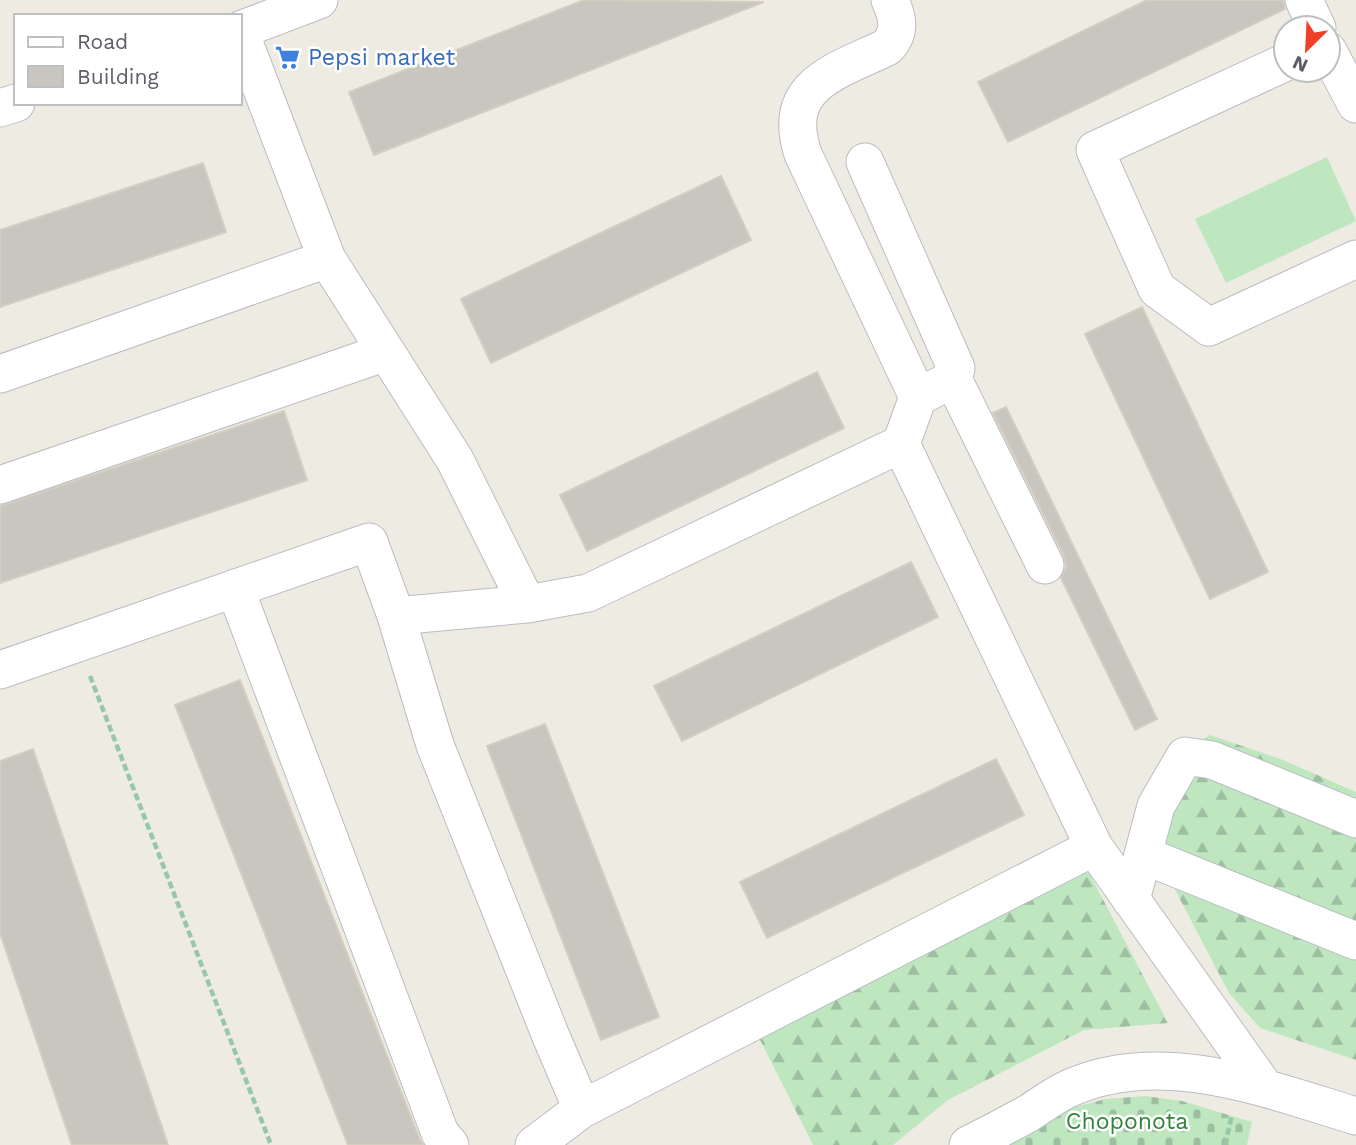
<svg xmlns="http://www.w3.org/2000/svg" width="1356" height="1145" font-family="'Work Sans',sans-serif">
	<style>
		.forest { fill: url(#forest-firs) }
		.cemetery { fill: url(#cemetery-stones) }
		.pitch { fill: #bee7c0 }
		.building { fill: #c9c6bf; stroke: #d3cec0; stroke-width: 2 }
		.lines { fill: none; stroke-linecap: round; stroke-linejoin: round }
		.minor-casing { stroke: #babcc2; stroke-width: 39 }
		.path { stroke: #96c8a7; stroke-width: 4.5; stroke-dasharray: 7 3.5; stroke-linecap: butt }
		.minor { stroke: #fff; stroke-width: 37 }
		.labels { text-anchor: middle; stroke-width: 5; stroke-linejoin: round; paint-order: stroke }
		.shop-label { font-size: 23px; fill: #366cbe; stroke: #fff; text-anchor: start }
		.park-label { font-size: 23px; fill: #318439; stroke: #fff }
	</style>
	<defs>
		<pattern id="forest-firs" width="22" height="20" patternUnits="userSpaceOnUse" patternTransform="scale(1.75)"><rect width="22" height="20" fill="#bee7c0"/><path d="M5 1l3.5 6h-7zM16 11l3.5 6h-7z" fill="#9dbea0"/></pattern>
		<pattern id="cemetery-stones" width="16" height="16" patternUnits="userSpaceOnUse" patternTransform="scale(1.75)"><rect width="16" height="16" fill="#bee7c0"/><path d="M2 7V4a2 2 0 0 1 4 0v3zM10 15v-3a2 2 0 0 1 4 0v3z" fill="#9dbea0"/></pattern>
	</defs>
	<rect width="100%" height="100%" fill="#eeece2"/>
	<path class="forest" d="M 1210,735 L 1283,760 L 1356,792 L 1356,1060 L 1260,1028 L 1229,993 L 1159,859 L 1171,758 Z
		M 1088,871 L 1168,1023 L 1084,1030 L 948,1100 L 893,1145 L 813,1145 L 753,1026 Z"/>
	<path class="cemetery" d="M 1145,1096 L 1182,1101 L 1252,1122 L 1247,1145 L 1001,1145 L 1071,1108 L 1106,1099 Z"/>
	<path class="pitch" d="M 1327,157 L 1356,221 L 1226,283 L 1195,219 Z"/>
	<path class="building" d="M 584,0 L 764,2 L 374,155 L 349,92 Z
		M 1147,0 L 1283,0 L 1285,9 L 1008,142 L 978,82 Z
		M 203,163 L 226,232 L 0,307 L 0,230 Z
		M 721,176 L 751,240 L 491,363 L 461,299 Z
		M 1142,307 L 1268,572 L 1210,599 L 1085,334 Z
		M 817,372 L 844,428 L 587,551 L 560,495 Z
		M 1006,407 L 1157,719 L 1135,730 L 1061,578 L 1066,567 L 1064,556 L 993,413 Z
		M 284,411 L 307,480 L 0,583 L 0,506 Z
		M 911,562 L 938,617 L 682,741 L 654,686 Z
		M 240,680 L 420,1140 L 423,1145 L 348,1145 L 175,705 Z
		M 545,724 L 659,1017 L 601,1040 L 487,746 Z
		M 33,749 L 168,1145 L 72,1145 L 0,933 L 0,761 Z
		M 996,759 L 1024,815 L 767,938 L 740,882 Z"/>
	<g class="lines">
		<defs>
			<path id="minor" d="M 890,0 C 898,18 901,32 887,47 C 836,72 780,84 803,154 L 918,397 L 901,444 L 1094,847 L 1265,1088
				M 1304,0 L 1317,28
				M 240,30 L 319,0
				M 240,32 L 327,259 L 455,460 L 527,604
				M 1328,51 L 1356,104
				M 1286,62 L 1095,150 L 1157,289 L 1209,327 L 1356,259
				M 0,108 L 16,103
				M 865,162 L 956,368 L 953,379 L 918,397
				M 0,374 L 327,259
				M 953,379 L 1045,565
				M 0,485 L 386,352
				M 235,588 L 440,1133 L 450,1145
				M 396,616 L 435,745 L 550,1034 L 582,1109
				M 0,670 L 369,542 L 396,616 L 527,604 L 588,593 L 901,444
				M 1143,855 L 1356,941
				M 1131,900 L 1156,806 L 1185,756 L 1212,760 L 1356,819
				M 534,1145 L 582,1109 L 1094,847
				M 968,1145 C 988,1135 1009,1124 1029,1113 C 1043,1104 1056,1094 1070,1088 C 1162,1047 1267,1089 1356,1116"/>
		</defs>
		<use href="#minor" class="minor-casing"/>
		<path class="path" d="M 90,676 L 271,1145
			M 1225,1145 L 1232,1115"/>
		<use href="#minor" class="minor"/>
	</g>
	<defs>
		<symbol id="supermarket-bare" viewBox="-9 -9 18 18"><path d="M-6-5.5h2.5l.6 2H6L4.5 2H-2.5L-4.4-4H-6ZM-1.5 3.2a1.3 1.3 0 1 0 .1 0ZM3 3.2a1.3 1.3 0 1 0 .1 0Z" fill="#3f7fe0" stroke="#fff" stroke-width="2.5" paint-order="stroke"/></symbol>
	</defs>
	<g fill-rule="evenodd">
		<use href="#supermarket-bare" x="270" y="40" width="35" height="35"/>
	</g>
	<g class="labels">
		<g class="shop-label">
			<text x="308" y="65">Pepsi market</text>
		</g>
		<g class="park-label">
			<text x="1127" y="1129">Choponota</text>
		</g>
	</g>
	<rect x="14" y="14" width="228" height="91" fill="#ffffff" stroke="#bdbfc1" stroke-width="2"/>
	<rect x="28" y="37" width="35" height="10" fill="#ffffff" stroke="#bdbfc1" stroke-width="2"/>
	<text x="77" y="49" font-size="21" fill="#5b5e64">Road</text>
	<rect x="28" y="66" width="35" height="21" fill="#c9c6bf" stroke="#bdbfc1" stroke-width="2"/>
	<text x="77" y="84" font-size="21" fill="#5b5e64">Building</text>
	<g transform="translate(1307 49) rotate(204)"><circle r="33" fill="#ffffff" stroke="#bdbfc1" stroke-width="2"/>
	<path d="M0-5L12 26L0 18L-12 26Z" fill="#ef4027"/>
	<text y="-10" font-size="19" font-weight="bold" text-anchor="middle" fill="#5b5e64">N</text>
	</g>
</svg>
